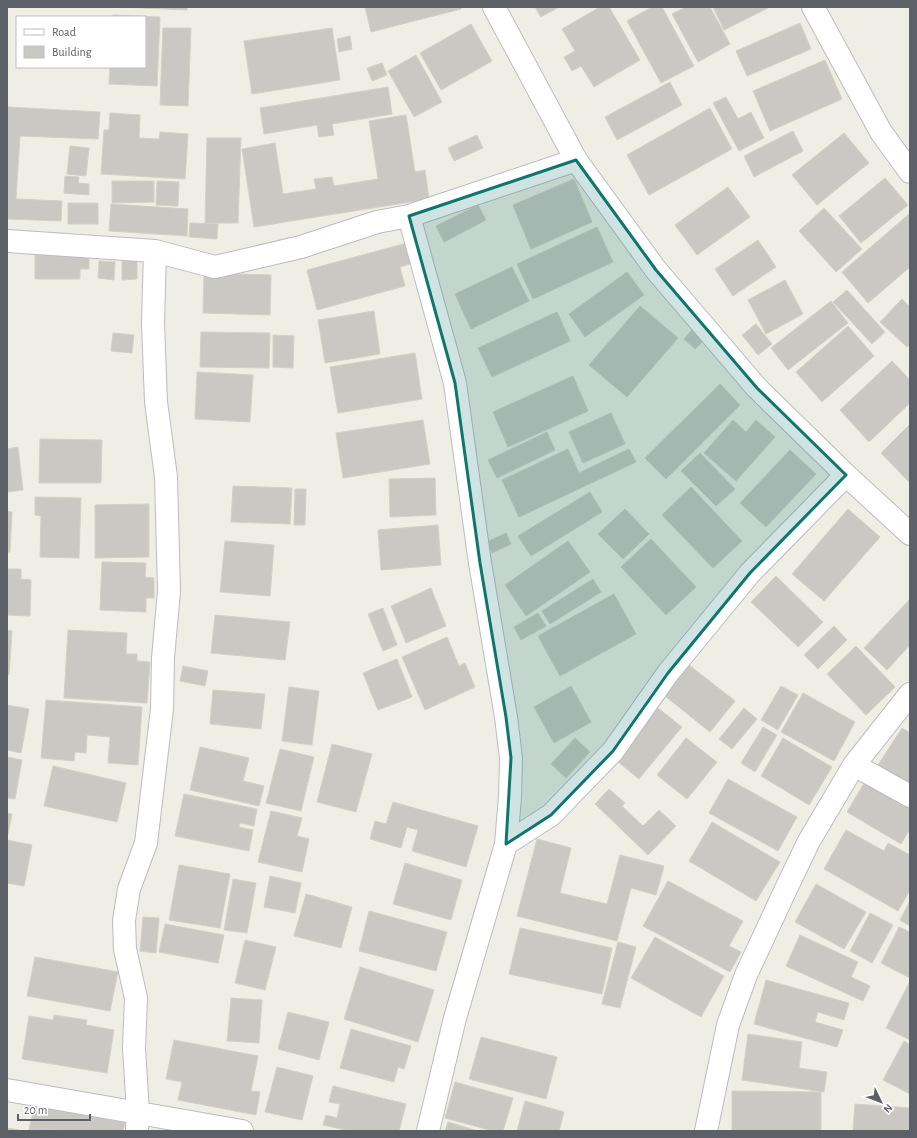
<svg xmlns="http://www.w3.org/2000/svg" width="917" height="1138" font-family="'Alegreya Sans',sans-serif">
	<style>
		.building { fill: #cac8c2; stroke: #d4d0c4 }
		.lines { fill: none; stroke-linecap: round; stroke-linejoin: round }
		.street-casing { stroke: #babcc1; stroke-width: 24 }
		.street { stroke: #fff; stroke-width: 22 }
		.marked { fill: #0f766e; fill-opacity: 0.2; stroke: #0f766e; stroke-width: 3; stroke-linejoin: round }
	</style>
	<rect width="100%" height="100%" fill="#efeee5"/>
	<path class="building" d="M 120,7 L 187,7 L 187,10 Z
		M 365,7 L 461,7 L 461,9 L 371,32 Z
		M 535,7 L 559,7 L 541,17 Z
		M 600,7 L 609,7 L 640,60 L 594,87 L 581,66 L 572,71 L 564,57 L 575,51 L 562,29 Z
		M 652,7 L 662,7 L 694,66 L 661,83 L 627,21 Z
		M 686,7 L 710,7 L 730,44 L 698,62 L 672,14 Z
		M 713,7 L 770,7 L 724,30 Z
		M 113,15 L 160,17 L 157,86 L 109,84 L 110,67 L 145,67 L 145,17 L 112,17 Z
		M 800,23 L 811,49 L 747,76 L 736,51 Z
		M 471,24 L 492,61 L 441,90 L 420,53 Z
		M 163,28 L 191,28 L 188,106 L 160,105 Z
		M 332,28 L 340,80 L 252,94 L 244,41 Z
		M 350,36 L 352,49 L 339,52 L 337,39 Z
		M 416,55 L 442,102 L 414,117 L 388,71 Z
		M 825,60 L 842,99 L 770,131 L 753,91 Z
		M 382,63 L 387,75 L 372,81 L 367,68 Z
		M 670,82 L 682,105 L 617,140 L 605,117 Z
		M 388,87 L 392,114 L 332,124 L 334,135 L 319,137 L 317,125 L 264,134 L 260,108 Z
		M 726,97 L 738,119 L 751,112 L 764,138 L 739,151 L 713,103 Z
		M 7,107 L 100,112 L 98,139 L 20,136 L 16,199 L 62,201 L 61,221 L 7,219 Z
		M 710,108 L 732,149 L 649,195 L 627,155 Z
		M 110,113 L 140,115 L 139,138 L 159,139 L 160,132 L 188,134 L 185,179 L 101,174 L 104,130 L 109,130 Z
		M 406,115 L 415,172 L 425,170 L 429,199 L 254,227 L 242,149 L 275,143 L 283,194 L 316,189 L 314,179 L 332,177 L 334,186 L 378,179 L 369,121 Z
		M 793,131 L 803,151 L 754,177 L 744,156 Z
		M 844,133 L 869,163 L 817,205 L 792,175 Z
		M 477,135 L 483,148 L 454,161 L 448,148 Z
		M 207,138 L 241,138 L 238,223 L 205,223 Z
		M 70,146 L 89,148 L 86,176 L 67,174 Z
		M 65,176 L 79,177 L 78,183 L 89,184 L 89,195 L 64,193 Z
		M 885,178 L 908,205 L 861,243 L 839,216 Z
		M 574,179 L 592,222 L 531,249 L 513,205 Z
		M 112,181 L 154,181 L 154,202 L 112,203 Z
		M 157,181 L 179,182 L 178,206 L 156,205 Z
		M 728,187 L 750,217 L 697,255 L 675,225 Z
		M 68,203 L 98,203 L 98,224 L 68,224 Z
		M 111,204 L 188,209 L 187,236 L 109,231 Z
		M 478,205 L 486,220 L 444,242 L 436,226 Z
		M 824,208 L 862,249 L 836,272 L 799,231 Z
		M 909,214 L 910,216 L 910,267 L 868,303 L 842,272 Z
		M 190,223 L 218,224 L 217,239 L 189,237 Z
		M 597,227 L 613,262 L 533,299 L 517,264 Z
		M 758,240 L 776,267 L 733,296 L 715,269 Z
		M 407,243 L 413,263 L 400,267 L 405,286 L 317,310 L 307,270 Z
		M 35,255 L 89,256 L 89,269 L 80,269 L 80,279 L 35,279 Z
		M 99,261 L 115,262 L 114,280 L 98,278 Z
		M 122,261 L 137,261 L 137,279 L 122,280 Z
		M 512,267 L 529,301 L 471,329 L 455,294 Z
		M 627,272 L 644,295 L 585,337 L 569,314 Z
		M 204,273 L 271,275 L 270,315 L 203,313 Z
		M 785,280 L 803,314 L 766,334 L 748,300 Z
		M 847,290 L 885,332 L 872,344 L 833,302 Z
		M 902,299 L 910,307 L 910,344 L 907,347 L 880,322 Z
		M 831,301 L 848,323 L 788,370 L 771,348 Z
		M 640,306 L 678,338 L 627,397 L 589,365 Z
		M 374,311 L 380,354 L 325,363 L 318,320 Z
		M 557,312 L 570,341 L 492,377 L 478,348 Z
		M 756,324 L 772,344 L 758,355 L 742,335 Z
		M 848,326 L 874,356 L 822,402 L 796,372 Z
		M 693,329 L 704,340 L 695,349 L 684,339 Z
		M 201,332 L 270,333 L 269,368 L 200,367 Z
		M 113,333 L 134,335 L 132,353 L 111,351 Z
		M 273,335 L 294,336 L 293,368 L 273,367 Z
		M 415,353 L 422,399 L 338,413 L 330,367 Z
		M 892,361 L 910,380 L 910,403 L 869,442 L 840,410 Z
		M 197,372 L 253,375 L 250,422 L 195,419 Z
		M 573,376 L 588,411 L 508,447 L 493,412 Z
		M 720,384 L 740,405 L 666,479 L 645,458 Z
		M 611,413 L 625,444 L 583,463 L 569,432 Z
		M 423,420 L 430,464 L 343,478 L 336,433 Z
		M 733,420 L 746,432 L 756,420 L 775,437 L 736,481 L 704,453 Z
		M 910,424 L 910,483 L 881,453 Z
		M 547,432 L 555,450 L 497,478 L 488,460 Z
		M 40,439 L 102,440 L 101,483 L 39,483 Z
		M 18,447 L 23,490 L 7,492 L 7,449 Z
		M 568,449 L 579,473 L 629,449 L 636,462 L 519,517 L 502,480 Z
		M 790,450 L 816,474 L 766,527 L 740,503 Z
		M 700,453 L 735,489 L 716,506 L 681,471 Z
		M 435,478 L 436,515 L 390,517 L 389,479 Z
		M 233,486 L 292,488 L 290,524 L 231,522 Z
		M 691,487 L 742,541 L 713,568 L 662,515 Z
		M 295,489 L 306,489 L 305,525 L 294,525 Z
		M 590,492 L 602,512 L 531,556 L 518,536 Z
		M 35,497 L 81,498 L 79,558 L 40,557 L 41,516 L 35,515 Z
		M 149,504 L 149,557 L 95,558 L 95,505 Z
		M 625,509 L 649,534 L 623,559 L 598,534 Z
		M 848,509 L 880,537 L 824,601 L 792,574 Z
		M 7,511 L 12,512 L 10,552 L 7,552 Z
		M 438,525 L 441,565 L 381,570 L 378,530 Z
		M 506,533 L 511,544 L 492,553 L 487,542 Z
		M 651,539 L 696,587 L 666,615 L 621,567 Z
		M 225,541 L 274,545 L 270,596 L 220,592 Z
		M 568,541 L 590,572 L 526,616 L 505,585 Z
		M 102,562 L 146,563 L 145,577 L 154,578 L 154,598 L 146,598 L 146,612 L 100,610 Z
		M 7,569 L 21,569 L 21,579 L 31,580 L 30,616 L 7,615 Z
		M 776,576 L 823,622 L 798,647 L 751,602 Z
		M 593,579 L 601,592 L 550,624 L 542,611 Z
		M 431,588 L 446,626 L 406,643 L 391,606 Z
		M 614,594 L 636,634 L 560,676 L 538,636 Z
		M 910,599 L 910,645 L 887,670 L 864,648 Z
		M 383,608 L 397,645 L 383,651 L 368,614 Z
		M 538,613 L 546,626 L 521,640 L 514,627 Z
		M 215,615 L 290,622 L 285,660 L 211,653 Z
		M 834,626 L 847,640 L 818,669 L 804,655 Z
		M 7,630 L 12,631 L 9,675 L 7,674 Z
		M 68,630 L 127,633 L 126,654 L 137,654 L 137,661 L 150,662 L 147,703 L 64,698 Z
		M 447,637 L 459,666 L 465,663 L 475,687 L 425,710 L 402,657 Z
		M 856,646 L 895,687 L 866,715 L 827,674 Z
		M 397,659 L 412,697 L 378,710 L 363,673 Z
		M 689,665 L 735,701 L 710,732 L 665,696 Z
		M 183,666 L 208,671 L 205,686 L 180,681 Z
		M 571,686 L 591,722 L 554,743 L 534,707 Z
		M 781,686 L 798,695 L 778,730 L 761,720 Z
		M 289,687 L 319,691 L 312,745 L 282,741 Z
		M 213,690 L 265,694 L 261,729 L 210,724 Z
		M 803,693 L 855,722 L 834,761 L 781,732 Z
		M 46,700 L 142,707 L 138,765 L 108,763 L 110,737 L 87,735 L 86,753 L 75,752 L 74,761 L 41,758 Z
		M 7,705 L 29,709 L 21,753 L 7,750 Z
		M 654,705 L 682,727 L 639,779 L 612,757 Z
		M 744,708 L 757,719 L 732,749 L 719,739 Z
		M 763,727 L 777,735 L 755,772 L 741,763 Z
		M 902,728 L 910,733 L 910,785 L 878,765 Z
		M 575,738 L 590,752 L 566,778 L 551,764 Z
		M 686,738 L 717,762 L 687,799 L 657,775 Z
		M 783,738 L 832,767 L 809,805 L 761,776 Z
		M 332,744 L 372,754 L 356,812 L 317,802 Z
		M 200,747 L 249,758 L 243,781 L 264,786 L 259,806 L 190,790 Z
		M 280,749 L 314,757 L 301,811 L 266,803 Z
		M 7,757 L 22,760 L 15,799 L 7,798 Z
		M 53,766 L 126,783 L 117,822 L 44,806 Z
		M 728,779 L 797,817 L 778,851 L 709,813 Z
		M 866,780 L 910,806 L 910,829 L 901,844 L 847,812 Z
		M 609,789 L 625,803 L 622,806 L 643,826 L 659,810 L 676,826 L 648,855 L 595,804 Z
		M 184,794 L 257,809 L 254,826 L 240,823 L 239,827 L 253,830 L 249,851 L 175,836 Z
		M 393,802 L 478,826 L 466,867 L 412,851 L 418,830 L 407,827 L 401,848 L 370,839 L 375,821 L 386,824 Z
		M 271,811 L 302,818 L 297,836 L 309,839 L 302,872 L 258,862 Z
		M 7,813 L 12,814 L 8,834 L 7,834 Z
		M 712,822 L 780,862 L 756,901 L 689,861 Z
		M 846,830 L 884,851 L 888,843 L 910,855 L 910,890 L 898,911 L 824,869 Z
		M 537,839 L 571,848 L 560,893 L 607,904 L 620,855 L 664,866 L 656,895 L 631,888 L 617,941 L 517,916 Z
		M 7,840 L 32,845 L 24,886 L 7,883 Z
		M 405,863 L 462,880 L 451,920 L 393,904 Z
		M 179,865 L 230,874 L 220,928 L 169,920 Z
		M 270,876 L 301,883 L 295,913 L 264,907 Z
		M 233,879 L 256,883 L 247,933 L 224,930 Z
		M 668,881 L 743,921 L 729,946 L 741,952 L 730,972 L 643,926 Z
		M 816,884 L 866,912 L 844,949 L 795,922 Z
		M 306,894 L 352,907 L 341,948 L 294,936 Z
		M 910,901 L 910,926 L 900,920 Z
		M 369,911 L 447,932 L 436,971 L 359,951 Z
		M 870,913 L 893,925 L 872,963 L 850,951 Z
		M 143,917 L 159,918 L 156,953 L 140,951 Z
		M 165,924 L 224,935 L 218,963 L 159,952 Z
		M 899,927 L 910,932 L 910,978 L 881,963 Z
		M 520,928 L 612,948 L 602,994 L 509,974 Z
		M 800,935 L 858,962 L 851,977 L 870,986 L 863,1001 L 786,966 Z
		M 655,937 L 724,976 L 701,1017 L 631,978 Z
		M 245,940 L 276,947 L 265,990 L 235,983 Z
		M 618,942 L 636,947 L 620,1008 L 602,1004 Z
		M 35,957 L 118,972 L 110,1011 L 27,996 Z
		M 360,967 L 434,990 L 418,1042 L 344,1019 Z
		M 766,980 L 849,1003 L 844,1020 L 818,1012 L 815,1022 L 843,1030 L 837,1047 L 754,1024 Z
		M 909,983 L 910,984 L 910,1040 L 886,1028 Z
		M 231,998 L 262,1000 L 259,1043 L 227,1041 Z
		M 288,1012 L 329,1022 L 319,1060 L 278,1049 Z
		M 54,1015 L 87,1020 L 86,1025 L 114,1030 L 107,1073 L 22,1059 L 29,1016 L 53,1020 Z
		M 351,1029 L 411,1046 L 404,1069 L 398,1067 L 394,1082 L 340,1068 Z
		M 748,1034 L 802,1042 L 799,1068 L 827,1072 L 824,1092 L 742,1080 Z
		M 481,1037 L 557,1057 L 546,1099 L 469,1079 Z
		M 174,1040 L 258,1056 L 251,1091 L 260,1092 L 256,1115 L 178,1100 L 182,1082 L 166,1079 Z
		M 904,1041 L 910,1045 L 910,1094 L 883,1080 Z
		M 277,1067 L 313,1076 L 302,1120 L 265,1112 Z
		M 455,1082 L 513,1098 L 503,1131 L 493,1131 L 445,1118 Z
		M 333,1086 L 406,1104 L 399,1131 L 350,1131 L 323,1125 L 326,1115 L 337,1118 L 340,1104 L 329,1102 Z
		M 732,1091 L 821,1092 L 821,1131 L 732,1131 Z
		M 525,1101 L 564,1112 L 559,1131 L 517,1131 Z
		M 35,1104 L 125,1123 L 123,1131 L 29,1130 Z
		M 855,1104 L 910,1108 L 910,1131 L 853,1131 Z
		M 448,1122 L 478,1131 L 445,1131 Z
		M 7,1128 L 19,1130 L 19,1131 L 7,1131 Z"/>
	<g class="lines">
		<defs>
			<path id="street" d="M 494,7 L 576,160 L 656,270 L 757,388 L 846,475 L 910,534
				M 813,7 L 881,132 L 910,172
				M 409,216 L 455,383 L 480,563 L 506,717 L 511,758 L 510,797 L 506,844 L 455,1018 L 428,1131
				M 7,241 L 155,251 L 215,267 L 301,247 L 377,222 L 409,216 L 576,160
				M 854,765 L 910,796
				M 506,844 L 551,815 L 613,751 L 668,673 L 750,573 L 846,475
				M 7,1090 L 242,1131
				M 137,1131 L 138,1112 L 134,1048 L 136,998 L 125,949 L 124,920 L 129,889 L 146,843 L 162,709 L 163,658 L 169,591 L 166,477 L 156,402 L 153,323 L 155,251
				M 706,1131 L 728,1025 L 746,975 L 785,891 L 809,841 L 854,765 L 910,694"/>
		</defs>
		<use href="#street" class="street-casing"/>
		<use href="#street" class="street"/>
	</g>
	<path class="marked" d="M 576,160 L 656,270 L 757,388 L 846,475 L 750,573 L 668,673 L 613,751 L 551,815 L 506,844 L 511,758 L 506,717 L 480,563 L 455,383 L 409,216 Z"/>
	<rect width="917" height="1138" fill="none" stroke="#5d6066" stroke-width="16"/>
	<rect x="16" y="16" width="130" height="52" fill="#ffffff" stroke="#bebfc2"/>
	<rect x="24" y="29" width="20" height="6" fill="#ffffff" stroke="#bebfc2"/>
	<text x="52" y="36" font-size="12" fill="#5d6066">Road</text>
	<rect x="24" y="46" width="20" height="12" fill="#cac8c2" stroke="#bebfc2"/>
	<text x="52" y="56" font-size="12" fill="#5d6066">Building</text>
	<g transform="translate(881 1102) rotate(133)" stroke="#ffffff" stroke-width="3" paint-order="stroke">
	<path d="M0-3L7 15L0 10L-7 15Z" fill="#5d6066"/>
	<text y="-6" font-size="11" font-weight="bold" text-anchor="middle" fill="#5d6066">N</text>
	</g>
	<path d="M18 1114v6h72v-6" fill="none" stroke="#5d6066" stroke-width="2"/>
	<text x="24" y="1114" font-size="12" fill="#5d6066" stroke="#ffffff" stroke-width="3" paint-order="stroke">20 m</text>
</svg>
